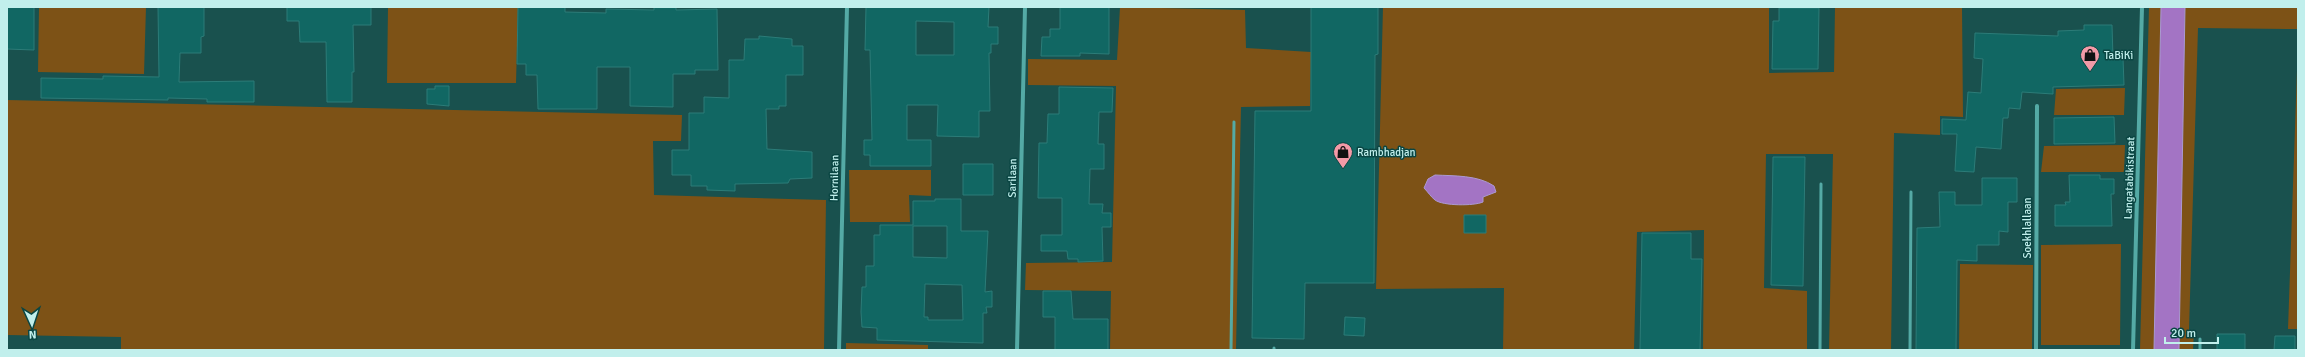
<svg xmlns="http://www.w3.org/2000/svg" width="2305" height="357" font-family="Signika,sans-serif">
	<style>
		.green { fill: #7d5216 }
		.water { fill: #a374c4; stroke: #ac99d0 }
		.building { fill: #116763; stroke: #2c7c78; fill-rule: evenodd }
		.lines { fill: none; stroke-linecap: round; stroke-linejoin: round }
		.service { stroke: #54aaa5; stroke-width: 3 }
		.minor { stroke: #54aaa5; stroke-width: 4 }
		.labels { text-anchor: middle; stroke-width: 3; stroke-linejoin: round; paint-order: stroke }
		.poi-label { font-size: 11px; fill: #c1efec; stroke: #0a4643; text-anchor: start }
		.street-label { font-size: 11px; fill: #c1efec; stroke: #0a4643 }
	</style>
	<rect width="100%" height="100%" fill="#19514e"/>
	<path class="green" d="M 39,7 L 146,7 L 144,74 L 38,72 Z
		M 388,7 L 518,7 L 516,83 L 387,83 Z
		M 1120,7 L 1245,10 L 1246,48 L 1311,52 L 1310,106 L 1241,107 L 1236,350 L 1110,350 L 1111,291 L 1025,290 L 1026,263 L 1112,262 L 1116,86 L 1028,85 L 1028,59 L 1117,60 Z
		M 1383,7 L 1769,7 L 1769,73 L 1834,72 L 1835,7 L 1962,7 L 1963,117 L 1940,116 L 1940,135 L 1894,133 L 1891,350 L 1829,350 L 1833,154 L 1766,154 L 1764,288 L 1807,291 L 1807,350 L 1703,350 L 1704,230 L 1637,232 L 1634,350 L 1503,350 L 1504,288 L 1376,289 Z
		M 2149,7 L 2161,7 L 2154,350 L 2140,350 Z
		M 2185,7 L 2298,7 L 2298,29 L 2198,28 L 2189,330 L 2194,330 L 2193,350 L 2179,350 Z
		M 2298,42 L 2298,329 L 2288,329 Z
		M 2125,88 L 2124,115 L 2054,115 L 2056,89 Z
		M 7,100 L 682,115 L 681,141 L 653,141 L 654,195 L 826,200 L 824,350 L 121,350 L 121,337 L 7,335 Z
		M 2125,145 L 2124,172 L 2041,172 L 2044,146 Z
		M 849,170 L 931,170 L 931,196 L 909,195 L 910,222 L 850,222 Z
		M 2121,244 L 2120,345 L 2041,345 L 2041,245 Z
		M 1960,264 L 2033,265 L 2032,349 L 1959,349 Z
		M 846,343 L 928,345 L 928,350 L 846,350 Z"/>
	<path class="water" d="M 2161,7 L 2185,7 L 2179,350 L 2154,350 Z
		M 1435,175 C 1454,176 1478,175 1494,186 L 1496,192 L 1483,197 L 1483,202 C 1474,206 1443,206 1435,200 C 1431,197 1428,192 1424,188 L 1428,179 Z"/>
	<path class="building" d="M 7,7 L 34,7 L 34,50 L 7,49 Z
		M 158,7 L 204,7 L 204,36 L 201,37 L 201,53 L 180,53 L 179,82 L 254,81 L 254,102 L 207,102 L 207,99 L 168,98 L 168,100 L 41,98 L 41,78 L 103,79 L 103,76 L 159,77 Z
		M 287,7 L 371,7 L 371,25 L 353,25 L 354,72 L 352,72 L 352,102 L 327,102 L 326,42 L 300,42 L 299,21 L 287,21 Z
		M 518,7 L 565,7 L 565,12 L 606,13 L 606,9 L 654,10 L 654,7 L 676,7 L 676,10 L 717,9 L 718,70 L 695,70 L 695,74 L 673,74 L 673,107 L 630,106 L 630,67 L 597,67 L 597,109 L 538,109 L 537,75 L 526,75 L 526,64 L 517,64 Z
		M 866,7 L 989,7 L 988,27 L 998,27 L 998,44 L 991,44 L 991,53 L 989,53 L 990,111 L 979,111 L 979,137 L 937,136 L 938,105 L 907,105 L 907,140 L 931,140 L 931,166 L 870,166 L 870,155 L 864,155 L 864,140 L 872,140 L 870,50 L 865,50 ZM 916,21 L 954,22 L 954,55 L 916,55 Z
		M 1060,7 L 1109,7 L 1109,54 L 1080,53 L 1080,56 L 1041,56 L 1042,37 L 1050,37 L 1050,29 L 1060,29 Z
		M 1311,7 L 1378,7 L 1378,54 L 1375,55 L 1374,283 L 1305,283 L 1304,339 L 1252,338 L 1255,111 L 1311,111 Z
		M 1779,8 L 1819,8 L 1818,69 L 1772,69 L 1773,21 L 1779,21 Z
		M 2084,25 L 2112,25 L 2113,58 L 2123,58 L 2124,85 L 2053,87 L 2053,94 L 2022,92 L 2020,109 L 2009,108 L 2008,118 L 2003,118 L 2001,149 L 1976,147 L 1974,172 L 1955,171 L 1957,134 L 1942,134 L 1942,119 L 1966,120 L 1968,92 L 1981,93 L 1983,59 L 1974,58 L 1975,33 L 2058,36 L 2058,31 L 2084,30 Z
		M 759,36 L 792,39 L 792,46 L 803,46 L 803,75 L 786,75 L 786,106 L 779,106 L 779,109 L 766,109 L 767,149 L 812,152 L 812,178 L 790,179 L 788,183 L 735,184 L 735,191 L 707,190 L 707,186 L 691,186 L 691,175 L 672,175 L 672,150 L 689,150 L 689,113 L 704,113 L 704,97 L 729,98 L 729,60 L 744,60 L 745,39 L 759,39 Z
		M 435,86 L 449,86 L 449,106 L 427,104 L 427,89 L 435,89 Z
		M 1059,87 L 1113,88 L 1112,112 L 1099,112 L 1098,144 L 1104,144 L 1104,169 L 1090,169 L 1089,204 L 1103,204 L 1102,213 L 1111,213 L 1111,227 L 1102,227 L 1103,261 L 1078,262 L 1078,259 L 1068,259 L 1067,251 L 1041,251 L 1041,235 L 1062,235 L 1062,198 L 1038,198 L 1039,143 L 1047,143 L 1048,114 L 1059,114 Z
		M 2114,117 L 2115,143 L 2054,144 L 2054,118 Z
		M 1773,157 L 1805,157 L 1803,286 L 1771,285 Z
		M 963,164 L 993,164 L 993,195 L 963,195 Z
		M 2069,175 L 2100,175 L 2100,179 L 2114,179 L 2114,194 L 2111,194 L 2112,226 L 2055,226 L 2055,205 L 2066,205 L 2065,202 L 2070,202 Z
		M 1982,178 L 2017,178 L 2017,202 L 2008,202 L 2008,232 L 1999,231 L 1999,245 L 1977,245 L 1977,261 L 1957,260 L 1956,350 L 1916,350 L 1917,228 L 1940,227 L 1939,192 L 1955,192 L 1955,205 L 1982,205 Z
		M 935,199 L 961,199 L 961,231 L 988,231 L 985,292 L 992,291 L 992,307 L 986,307 L 987,313 L 983,313 L 983,343 L 877,340 L 877,328 L 862,327 L 861,312 L 862,287 L 866,287 L 866,266 L 874,266 L 874,235 L 880,235 L 880,225 L 913,225 L 913,201 L 935,201 ZM 913,226 L 947,226 L 947,258 L 913,257 ZM 925,284 L 962,285 L 963,320 L 928,320 L 928,317 L 924,317 Z
		M 1464,215 L 1486,215 L 1486,233 L 1464,233 Z
		M 1642,233 L 1691,233 L 1691,259 L 1702,259 L 1700,350 L 1640,350 Z
		M 1043,291 L 1071,291 L 1073,319 L 1108,319 L 1108,350 L 1055,350 L 1055,317 L 1043,317 Z
		M 1345,317 L 1365,318 L 1364,336 L 1344,335 Z
		M 2217,334 L 2245,334 L 2245,350 L 2217,350 Z
		M 2275,336 L 2295,336 L 2295,350 L 2274,350 Z"/>
	<g class="lines">
		<path class="service" d="M 1231,350 L 1234,122
			M 1274,350 L 1274,348
			M 1820,350 L 1821,184
			M 1910,350 L 1911,192
			M 2200,350 L 2200,339"/>
		<path class="minor" d="M 839,350 L 847,7
			M 1017,350 L 1025,7
			M 2036,350 L 2037,106
			M 2133,350 L 2142,7"/>
	</g>
	<defs>
		<symbol id="shop-pin" viewBox="-11 -11 22 30"><path d="M0 17L-7.5 6A9.5 9.5 0 1 1 7.5 6Z" fill="#f39aa7" stroke="#0a4643"/><path d="M-5-2.5h2.3a2.7 3.5 0 0 1 5.4 0H5L5.5 6h-11ZM-1.5-2.5h3a1.5 2.3 0 0 0-3 0Z" fill="#111"/></symbol>
	</defs>
	<g fill-rule="evenodd">
		<use href="#shop-pin" x="2079" y="44" width="22" height="30"/>
		<use href="#shop-pin" x="1332" y="141" width="22" height="30"/>
	</g>
	<g class="labels">
		<g class="poi-label">
			<text x="2104" y="59">TaBiKi</text>
			<text x="1357" y="156">Rambhadjan</text>
		</g>
		<g class="street-label">
			<text transform="translate(834 178) rotate(-89)" y="4">Hornilaan</text>
			<text transform="translate(1012 178) rotate(-89)" y="4">Sarilaan</text>
			<text transform="translate(2129 178) rotate(-88)" y="4">Langatabikistraat</text>
			<text transform="translate(2027 228) rotate(-90)" y="4">Soekhlallaan</text>
		</g>
	</g>
	<rect width="2305" height="357" fill="none" stroke="#c1efec" stroke-width="16"/>
	<g transform="translate(32 325) rotate(177)" stroke="#0a4643" stroke-width="3" paint-order="stroke">
	<path d="M0-3L7 15L0 10L-7 15Z" fill="#c1efec"/>
	<text y="-6" font-size="11" font-weight="bold" text-anchor="middle" fill="#c1efec">N</text>
	</g>
	<path d="M2165 337v6h53v-6" fill="none" stroke="#c1efec" stroke-width="2"/>
	<text x="2171" y="337" font-size="12" fill="#c1efec" stroke="#0a4643" stroke-width="3" paint-order="stroke">20 m</text>
</svg>
